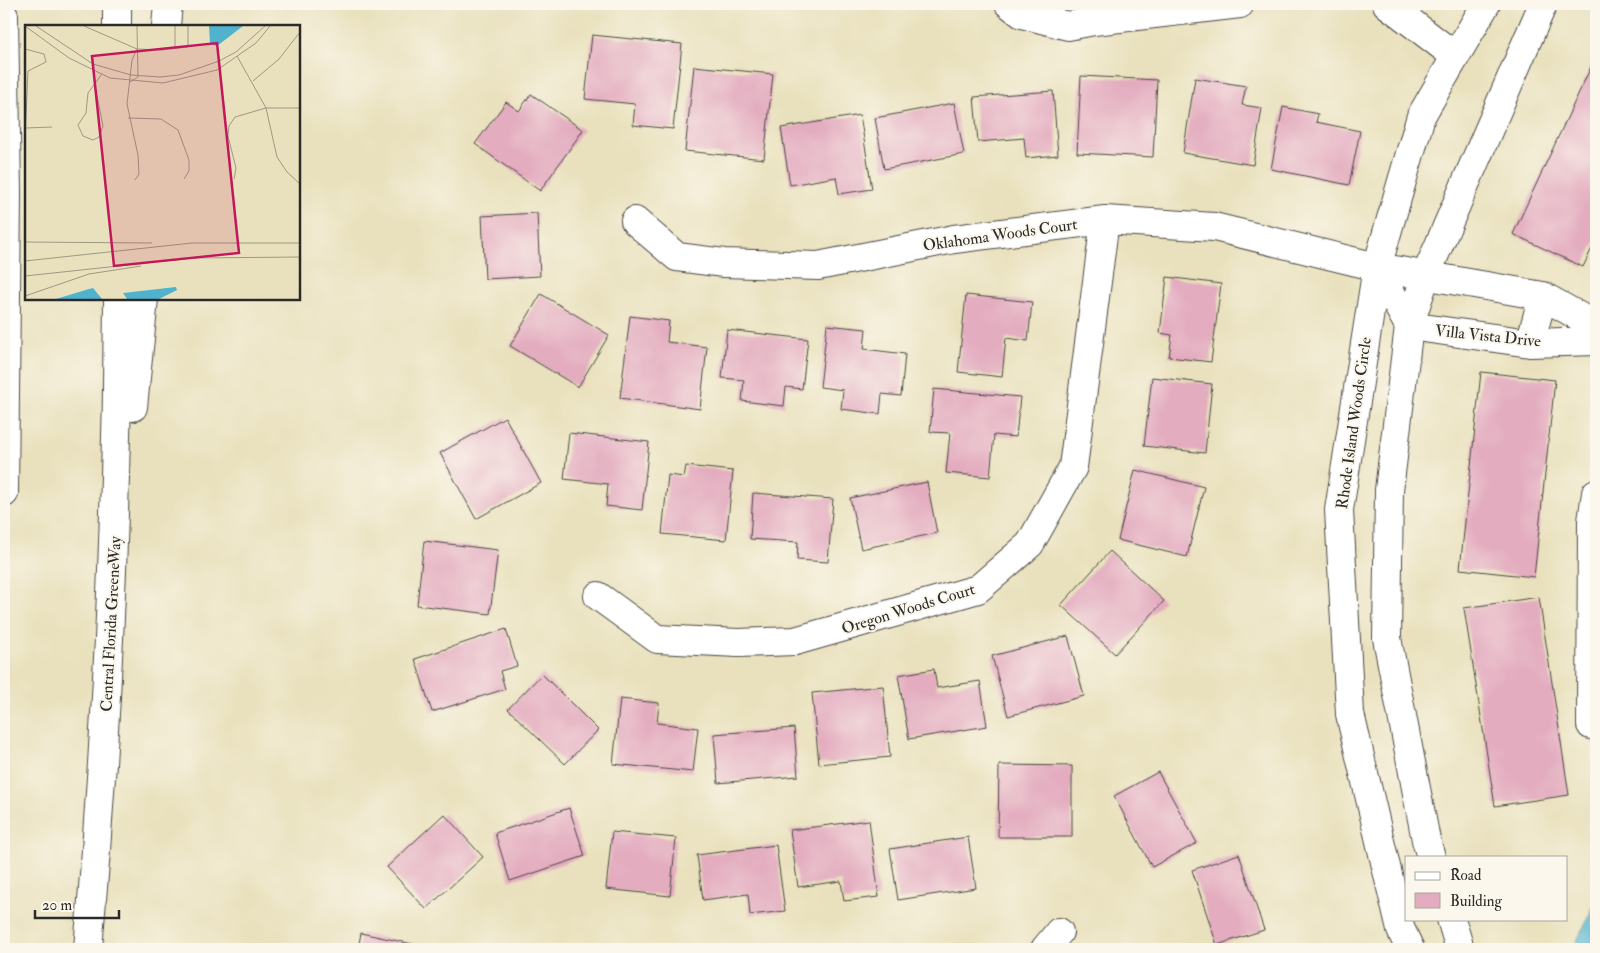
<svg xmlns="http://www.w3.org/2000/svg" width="1600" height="953" font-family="'IM FELL Double Pica',serif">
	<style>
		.water { fill: #4fb3ce; stroke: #3d6f7c }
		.building { fill: #e3acbf }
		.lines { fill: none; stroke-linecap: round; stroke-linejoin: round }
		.minor-casing { stroke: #484641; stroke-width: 30 }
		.highway-casing { stroke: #484641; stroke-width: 30 }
		.minor { stroke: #fff; stroke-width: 28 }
		.highway { stroke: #fff; stroke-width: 28 }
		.labels { text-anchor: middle; stroke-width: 4; stroke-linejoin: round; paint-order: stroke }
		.street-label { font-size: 16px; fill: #2b2b2b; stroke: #fbf7ec }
		.inset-road { fill: none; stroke: #9d9883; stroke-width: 1 }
		.view { fill: #c2185b; fill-opacity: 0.15; stroke: #c2185b; stroke-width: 2.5 }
		.inset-edge { fill: none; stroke: #2b2b2b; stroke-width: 2.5 }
	</style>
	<rect width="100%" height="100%" fill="#fbf7ec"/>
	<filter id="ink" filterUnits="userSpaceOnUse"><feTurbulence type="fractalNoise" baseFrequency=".02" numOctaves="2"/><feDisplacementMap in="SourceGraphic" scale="10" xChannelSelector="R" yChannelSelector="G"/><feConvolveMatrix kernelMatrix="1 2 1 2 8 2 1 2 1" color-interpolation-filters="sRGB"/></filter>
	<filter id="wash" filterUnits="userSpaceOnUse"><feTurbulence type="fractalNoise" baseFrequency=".0096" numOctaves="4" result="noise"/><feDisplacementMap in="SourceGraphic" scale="20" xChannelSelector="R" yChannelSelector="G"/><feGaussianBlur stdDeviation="1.12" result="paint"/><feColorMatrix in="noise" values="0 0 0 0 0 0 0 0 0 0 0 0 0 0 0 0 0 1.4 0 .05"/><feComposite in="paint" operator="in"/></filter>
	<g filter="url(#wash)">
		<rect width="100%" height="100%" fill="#e9e1bd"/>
		<path class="water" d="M 1596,901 L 1596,949 L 1577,949 L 1575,945 Z"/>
		<g id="blocks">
			<path class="building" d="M 592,35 L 682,44 L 673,129 L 633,125 L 635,104 L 585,99 Z
				M 1596,56 L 1596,240 L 1583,267 L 1513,234 Z
				M 694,66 L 773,74 L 764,159 L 685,151 Z
				M 1081,76 L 1157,80 L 1153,157 L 1077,153 Z
				M 1195,78 L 1246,86 L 1242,105 L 1262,108 L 1253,165 L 1183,153 Z
				M 1053,91 L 1058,155 L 1026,158 L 1024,138 L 978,142 L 974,97 Z
				M 531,94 L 583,130 L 540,191 L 475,144 L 506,102 L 519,111 Z
				M 954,103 L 964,154 L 884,169 L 875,118 Z
				M 1283,107 L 1318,114 L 1316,122 L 1360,131 L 1349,185 L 1271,169 Z
				M 860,115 L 872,189 L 839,194 L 836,177 L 790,185 L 781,128 Z
				M 537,213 L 540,276 L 485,279 L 482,216 Z
				M 1167,277 L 1221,284 L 1211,362 L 1169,357 L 1172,335 L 1160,333 Z
				M 541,294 L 609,335 L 578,387 L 510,346 Z
				M 966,295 L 1032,302 L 1028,341 L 1006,338 L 1002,377 L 958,372 Z
				M 630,316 L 669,321 L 667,342 L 707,347 L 700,409 L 620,398 Z
				M 827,325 L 866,329 L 864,349 L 905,354 L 901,396 L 882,394 L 880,414 L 841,409 L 843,390 L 820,387 Z
				M 727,330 L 808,339 L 802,389 L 786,387 L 784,406 L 742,401 L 744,380 L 722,378 Z
				M 1481,372 L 1555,380 L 1534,577 L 1460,569 Z
				M 1152,377 L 1212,384 L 1205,453 L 1144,446 Z
				M 934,389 L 1020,397 L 1016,437 L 994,435 L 990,477 L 946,473 L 950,433 L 930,432 Z
				M 505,417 L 541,483 L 476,519 L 440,453 Z
				M 569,433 L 649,442 L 642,510 L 606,506 L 608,484 L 564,479 Z
				M 686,466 L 733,471 L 726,540 L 662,534 L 668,475 L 684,477 Z
				M 1135,470 L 1204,487 L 1187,557 L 1118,540 Z
				M 927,482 L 937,533 L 861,549 L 850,498 Z
				M 753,493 L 833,499 L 828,562 L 797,560 L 798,542 L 750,539 Z
				M 424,541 L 498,550 L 490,614 L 417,605 Z
				M 1110,551 L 1164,601 L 1115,654 L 1061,605 Z
				M 1539,597 L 1569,795 L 1495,806 L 1464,608 Z
				M 506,629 L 517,666 L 500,671 L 505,689 L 432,712 L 415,659 Z
				M 1068,636 L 1084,696 L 1008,716 L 992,656 Z
				M 934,669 L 937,688 L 980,681 L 987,726 L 909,739 L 898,675 Z
				M 542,674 L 598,730 L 565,764 L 508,709 Z
				M 883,686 L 890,757 L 819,764 L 812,693 Z
				M 620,699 L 659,703 L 657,723 L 698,728 L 693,772 L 613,764 Z
				M 794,728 L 798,776 L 718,783 L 714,734 Z
				M 999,765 L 1072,766 L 1072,837 L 998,837 Z
				M 1158,772 L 1197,843 L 1152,867 L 1114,796 Z
				M 569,808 L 585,856 L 510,881 L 495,833 Z
				M 444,814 L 483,857 L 426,909 L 387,867 Z
				M 869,820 L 879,897 L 844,901 L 841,881 L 798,887 L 790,830 Z
				M 612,832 L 676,838 L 670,896 L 606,889 Z
				M 968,837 L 976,888 L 898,900 L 890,849 Z
				M 776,845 L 785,911 L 750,915 L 748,894 L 703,900 L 697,855 Z
				M 1239,854 L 1264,930 L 1217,945 L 1192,870 Z
				M 361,933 L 431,948 L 431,949 L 358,949 Z"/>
		</g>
	</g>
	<g filter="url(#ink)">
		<use href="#blocks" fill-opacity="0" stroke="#484641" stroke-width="1"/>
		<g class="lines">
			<defs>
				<path id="minor" d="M 1009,4 L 1022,14 L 1068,26 L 1094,21 L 1240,4
					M 1387,4 L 1455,56
					M 635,221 L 677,257 L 724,263 L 818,266 L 954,239 L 1105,220 L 1214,227 L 1377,267 L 1543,296 L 1596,326
					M 1377,267 L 1409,326 L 1530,343 L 1596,341
					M 1530,343 L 1543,296
					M 1596,493 L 1592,521 L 1591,725 L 1596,726
					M 598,596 L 657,639 L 738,643 L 795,641 L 978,589 L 1030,544 L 1073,467 L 1105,220
					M 1431,857 L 1426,840 L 1387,638 L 1389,490 L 1409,326 L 1426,275 L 1543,4
					M 1451,919 L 1460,949
					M 1045,949 L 1059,932
					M 1410,949 L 1401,930 L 1350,714 L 1339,510 L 1377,267 L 1421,116 L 1486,4"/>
				<path id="highway" d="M 117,4 L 117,26
					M 4,16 L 7,194 L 4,493
					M 166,26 L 168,4
					M 133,407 L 144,299
					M 88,949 C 107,731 117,517 118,299"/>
			</defs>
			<use href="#minor" class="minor-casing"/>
			<use href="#highway" class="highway-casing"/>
			<use href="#minor" class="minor"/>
			<use href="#highway" class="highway"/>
		</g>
	</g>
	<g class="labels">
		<g class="street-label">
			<text transform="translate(1000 234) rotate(-8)" y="6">Oklahoma Woods Court</text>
			<text transform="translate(1488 335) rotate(6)" y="6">Villa Vista Drive</text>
			<text transform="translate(1353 423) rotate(-82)" y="6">Rhode Island Woods Circle</text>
			<text transform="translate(908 608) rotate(-17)" y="6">Oregon Woods Court</text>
			<text transform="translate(110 624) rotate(-87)" y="6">Central Florida GreeneWay</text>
		</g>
	</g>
	<g transform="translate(25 25)">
		<rect width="275" height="275" fill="#e9e1bd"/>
		<path d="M 184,1 L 218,1 L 192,21 L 185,19 ZM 151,262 L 152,265 L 134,274 L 102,274 L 98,268 ZM 68,263 L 77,274 L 31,274 L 64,264 Z" fill="#4fb3ce"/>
		<path class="inset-road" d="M 0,1 L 44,33 L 85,53 L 138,58 L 192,45 L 231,18 L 245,1M 11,1 L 68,39 L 106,50 L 135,52 L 154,50 L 194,36 L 211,27 L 240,1M 59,1 L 112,24 L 136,25 L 163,22 L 163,1M 150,1 L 150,24M 0,24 L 19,29 L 21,37 L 3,46 L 0,114M 212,31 L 241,83 L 252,132 L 262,147 L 275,159M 228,56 L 254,34 L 275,7M 105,57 L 113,52 L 112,1M 70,61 L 78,101 L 74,112 L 68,115 L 58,111 L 53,100 L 61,88 L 63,68 L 77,49M 103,93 L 136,94 L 153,105 L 164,135 L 164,146 L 159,154M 1,103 L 27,102M 0,113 L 0,157M 209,154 L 211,143 L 203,111 L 204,101 L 210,92 L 241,83 L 275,83M 110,155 L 114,149 L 113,130 L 102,79 L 107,35 L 112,24M 0,217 L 127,218M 0,236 L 167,218 L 275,218M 0,251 L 168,233 L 275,232M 0,271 L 64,249 L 116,241"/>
		<path class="view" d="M 192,18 L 214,228 L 89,241 L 67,31 Z"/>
		<rect width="275" height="275" class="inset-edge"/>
	</g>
	<rect width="1600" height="953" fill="none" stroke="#fbf7ec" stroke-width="20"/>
	<rect x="1405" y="856" width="162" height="65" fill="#fbf7ec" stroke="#a8a59f"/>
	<rect x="1415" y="872" width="25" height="8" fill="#ffffff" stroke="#a8a59f"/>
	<text x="1450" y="880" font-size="15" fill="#2b2b2b">Road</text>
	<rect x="1415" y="893" width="25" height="15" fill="#e3acbf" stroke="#a8a59f"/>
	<text x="1450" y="906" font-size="15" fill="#2b2b2b">Building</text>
	<path d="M35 910v8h84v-8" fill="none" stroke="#2b2b2b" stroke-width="2.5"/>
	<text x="42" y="910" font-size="15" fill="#2b2b2b" stroke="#fbf7ec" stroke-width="4" paint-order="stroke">20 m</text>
</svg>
